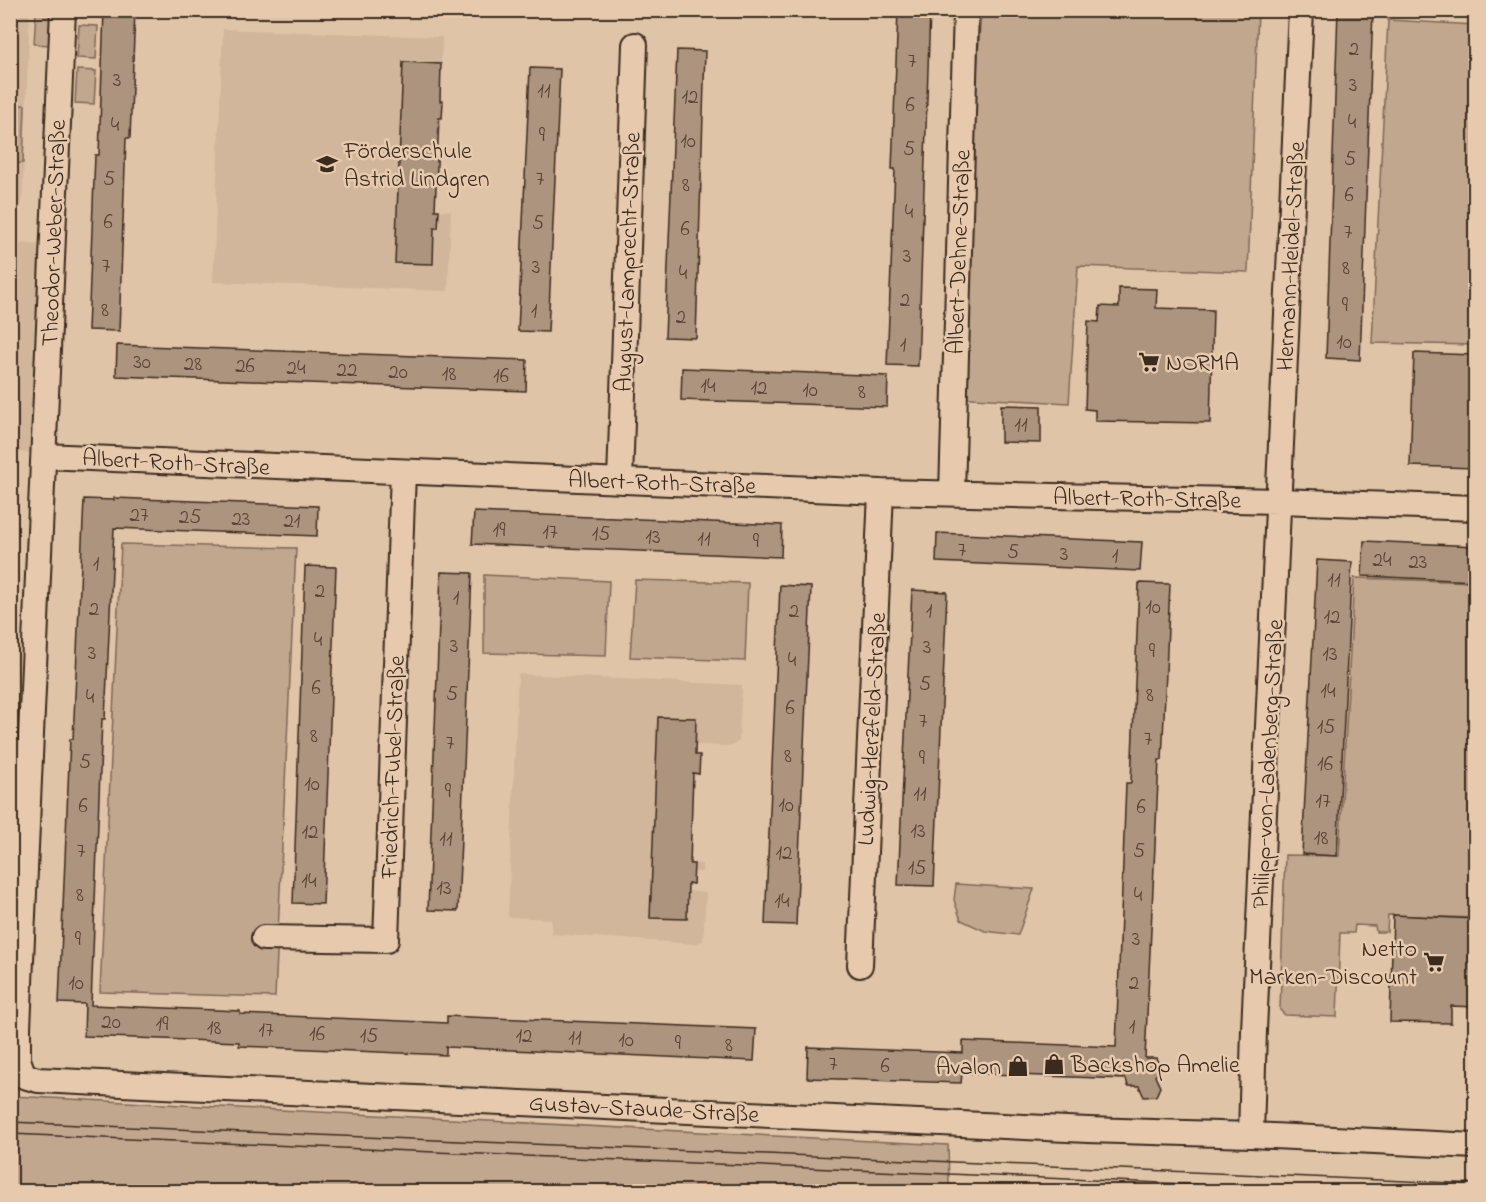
<svg xmlns="http://www.w3.org/2000/svg" width="1486" height="1202" font-family="'Indie Flower',sans-serif">
	<style>
		.built { fill: #d1b69b }
		.green { fill: #c2a78f; stroke: #7e6856; stroke-width: 1.5 }
		.building { fill: #ad947e; stroke: #3b2a1e; stroke-width: 1.5 }
		.lines { fill: none; stroke-linecap: round; stroke-linejoin: round }
		.minor-casing { stroke: #3b2a1e; stroke-width: 28 }
		.minor { stroke: #e7caae; stroke-width: 24 }
		.tram { stroke: #3b2a1e; stroke-width: 1.5 }
		.labels { text-anchor: middle; stroke-width: 5; stroke-linejoin: round; paint-order: stroke }
		.number-label { font-size: 21px; fill: #584436 }
		.poi-label { font-size: 24px; fill: #3b2a1e; stroke: #e7caae; text-anchor: start }
		.street-label { font-size: 24px; fill: #3b2a1e; stroke: #e7caae }
	</style>
	<rect width="100%" height="100%" fill="#e0c4a8"/>
	<filter id="ink" filterUnits="userSpaceOnUse"><feTurbulence type="fractalNoise" baseFrequency=".0167" numOctaves="2"/><feDisplacementMap in="SourceGraphic" scale="12" xChannelSelector="R" yChannelSelector="G"/><feConvolveMatrix kernelMatrix="1 2 1 2 8 2 1 2 1" color-interpolation-filters="sRGB"/></filter>
	<g filter="url(#ink)">
		<path class="built" d="M 10,11 L 30,11 L 23,184 L 22,200 L 19,207 L 17,243 L 43,245 L 36,453 L 11,452 Z
			M 223,29 L 442,37 L 440,101 L 443,101 L 442,118 L 439,119 L 435,210 L 451,211 L 448,291 L 213,282 Z
			M 518,674 L 742,685 L 739,741 L 732,746 L 695,745 L 695,755 L 700,755 L 699,774 L 693,774 L 690,863 L 702,864 L 702,872 L 694,872 L 693,884 L 689,884 L 688,891 L 706,893 L 703,941 L 695,944 L 551,934 L 551,919 L 508,917 Z"/>
		<path class="green" d="M 1004,10 L 1258,11 L 1248,272 L 1078,266 L 1069,403 L 954,397 L 981,12 Z
			M 36,11 L 52,11 L 51,45 L 34,44 Z
			M 1388,20 L 1475,25 L 1475,345 L 1372,343 Z
			M 79,25 L 98,26 L 96,59 L 77,58 Z
			M 77,70 L 96,71 L 94,104 L 75,103 Z
			M 11,105 L 25,105 L 23,163 L 11,163 Z
			M 121,544 L 296,548 L 275,997 L 100,992 Z
			M 484,575 L 609,581 L 606,656 L 484,653 Z
			M 1354,578 L 1475,582 L 1475,918 L 1388,915 L 1387,932 L 1376,932 L 1375,926 L 1355,925 L 1354,933 L 1340,933 L 1337,1017 L 1285,1015 L 1280,1010 L 1285,855 L 1339,856 Z
			M 635,580 L 748,583 L 745,661 L 630,657 Z
			M 956,884 L 1034,889 L 1018,935 L 985,931 L 961,920 L 954,900 Z
			M 11,1096 L 948,1145 L 949,1185 L 1143,1191 L 11,1191 Z"/>
		<path class="building" d="M 104,10 L 135,10 L 130,138 L 126,138 L 119,331 L 88,330 L 95,155 L 99,155 Z
			M 898,10 L 930,10 L 918,366 L 887,365 L 895,169 L 892,169 Z
			M 1338,10 L 1373,10 L 1360,360 L 1326,358 Z
			M 677,50 L 705,51 L 696,338 L 665,337 Z
			M 403,62 L 441,64 L 440,101 L 443,101 L 442,118 L 439,118 L 435,210 L 439,210 L 438,228 L 434,228 L 433,264 L 395,263 Z
			M 530,68 L 560,69 L 548,332 L 518,331 Z
			M 1119,288 L 1157,289 L 1156,308 L 1213,310 L 1210,423 L 1095,421 L 1095,410 L 1085,409 L 1088,321 L 1099,322 L 1100,306 L 1119,307 Z
			M 117,345 L 527,360 L 526,391 L 116,376 Z
			M 1414,353 L 1476,355 L 1476,468 L 1410,466 Z
			M 682,368 L 888,376 L 887,407 L 681,400 Z
			M 1001,405 L 1041,406 L 1041,443 L 1001,442 Z
			M 114,498 L 318,506 L 317,536 L 114,528 L 105,719 L 102,719 L 91,1005 L 240,1011 L 240,1014 L 447,1023 L 447,1016 L 756,1029 L 754,1061 L 446,1047 L 446,1055 L 239,1046 L 239,1042 L 84,1036 L 85,1004 L 59,1003 L 70,739 L 73,739 L 84,499 L 114,500 Z
			M 474,512 L 782,525 L 781,557 L 472,544 Z
			M 937,533 L 1142,542 L 1140,571 L 936,562 Z
			M 1364,541 L 1476,546 L 1476,581 L 1362,576 Z
			M 1317,560 L 1352,562 L 1337,856 L 1302,854 Z
			M 305,566 L 336,567 L 323,904 L 293,903 Z
			M 441,572 L 472,573 L 458,911 L 428,910 Z
			M 1139,583 L 1170,584 L 1162,760 L 1159,760 L 1145,1058 L 1156,1058 L 1161,1069 L 1155,1076 L 1160,1087 L 1156,1096 L 1144,1097 L 1139,1086 L 1128,1086 L 1126,1079 L 962,1073 L 961,1083 L 807,1078 L 808,1047 L 963,1053 L 963,1041 L 1116,1047 L 1126,783 L 1131,783 Z
			M 780,585 L 811,587 L 796,925 L 765,924 Z
			M 912,590 L 947,592 L 934,886 L 898,885 Z
			M 658,717 L 696,718 L 695,755 L 700,755 L 699,774 L 693,773 L 690,864 L 694,864 L 693,884 L 688,883 L 687,919 L 650,918 Z
			M 1393,915 L 1476,919 L 1476,1007 L 1451,1006 L 1451,1023 L 1390,1022 Z"/>
		<g class="lines">
			<defs>
				<path id="minor" d="M 63,10 L 18,1028 L 18,1060 L 24,1076 L 38,1080 L 1088,1130 L 1251,1135 L 1476,1146
					M 44,456 L 881,492 L 1279,501 L 1476,508
					M 620,480 L 635,45
					M 952,493 L 966,10
					M 264,938 L 386,940 L 403,472
					M 860,965 L 881,492
					M 1251,1135 L 1254,1030 L 1301,10"/>
			</defs>
			<use href="#minor" class="minor-casing"/>
			<use href="#minor" class="minor"/>
			<path class="tram" d="M 10,1122 L 1476,1184
				M 10,1134 L 1374,1192"/>
		</g>
	</g>
	<defs>
		<symbol id="school-bare" viewBox="-9 -9 18 18"><path d="M0-5L7-2L0 1L-7-2ZM-4 1L0 2.5L4 1V4Q0 6-4 4Z" fill="#3b2a1e" stroke="#e7caae" stroke-width="2.5" paint-order="stroke"/></symbol>
		<symbol id="supermarket-bare" viewBox="-9 -9 18 18"><path d="M-6-5.5h2.5l.6 2H6L4.5 2H-2.5L-4.4-4H-6ZM-1.5 3.2a1.3 1.3 0 1 0 .1 0ZM3 3.2a1.3 1.3 0 1 0 .1 0Z" fill="#3b2a1e" stroke="#e7caae" stroke-width="2.5" paint-order="stroke"/></symbol>
		<symbol id="shop-bare" viewBox="-9 -9 18 18"><path d="M-5-2.5h2.3a2.7 3.5 0 0 1 5.4 0H5L5.5 6h-11ZM-1.5-2.5h3a1.5 2.3 0 0 0-3 0Z" fill="#3b2a1e" stroke="#e7caae" stroke-width="2.5" paint-order="stroke"/></symbol>
	</defs>
	<g fill-rule="evenodd">
		<use href="#school-bare" x="312" y="149" width="30" height="30"/>
		<use href="#supermarket-bare" x="1134" y="347" width="30" height="30"/>
		<use href="#supermarket-bare" x="1419" y="947" width="30" height="30"/>
		<use href="#shop-bare" x="1039" y="1049" width="30" height="30"/>
		<use href="#shop-bare" x="1003" y="1051" width="30" height="30"/>
	</g>
	<g class="labels">
		<g class="number-label">
			<text x="1354" y="55">2</text>
			<text x="912" y="67">7</text>
			<text x="117" y="86">3</text>
			<text x="1353" y="91">3</text>
			<text x="544" y="97">11</text>
			<text x="690" y="103">12</text>
			<text x="910" y="111">6</text>
			<text x="1352" y="128">4</text>
			<text x="115" y="131">4</text>
			<text x="542" y="141">9</text>
			<text x="688" y="147">10</text>
			<text x="909" y="155">5</text>
			<text x="1350" y="165">5</text>
			<text x="109" y="185">5</text>
			<text x="540" y="185">7</text>
			<text x="686" y="191">8</text>
			<text x="1349" y="201">6</text>
			<text x="909" y="218">4</text>
			<text x="108" y="228">6</text>
			<text x="538" y="229">5</text>
			<text x="685" y="235">6</text>
			<text x="1348" y="238">7</text>
			<text x="907" y="262">3</text>
			<text x="106" y="272">7</text>
			<text x="536" y="273">3</text>
			<text x="1346" y="274">8</text>
			<text x="683" y="279">4</text>
			<text x="905" y="306">2</text>
			<text x="1345" y="311">9</text>
			<text x="105" y="316">8</text>
			<text x="534" y="317">1</text>
			<text x="681" y="323">2</text>
			<text x="1344" y="348">10</text>
			<text x="903" y="351">1</text>
			<text x="142" y="368">30</text>
			<text x="193" y="370">28</text>
			<text x="245" y="372">26</text>
			<text x="296" y="374">24</text>
			<text x="347" y="376">22</text>
			<text x="398" y="378">20</text>
			<text x="449" y="380">18</text>
			<text x="501" y="382">16</text>
			<text x="708" y="392">14</text>
			<text x="759" y="394">12</text>
			<text x="810" y="396">10</text>
			<text x="862" y="398">8</text>
			<text x="1021" y="431">11</text>
			<text x="139" y="521">27</text>
			<text x="190" y="523">25</text>
			<text x="241" y="525">23</text>
			<text x="292" y="527">21</text>
			<text x="499" y="536">19</text>
			<text x="550" y="538">17</text>
			<text x="601" y="540">15</text>
			<text x="653" y="543">13</text>
			<text x="704" y="545">11</text>
			<text x="756" y="547">9</text>
			<text x="962" y="556">7</text>
			<text x="1013" y="558">5</text>
			<text x="1064" y="560">3</text>
			<text x="1115" y="562">1</text>
			<text x="1382" y="566">24</text>
			<text x="1418" y="568">23</text>
			<text x="96" y="570">1</text>
			<text x="1334" y="586">11</text>
			<text x="320" y="597">2</text>
			<text x="456" y="604">1</text>
			<text x="1153" y="613">10</text>
			<text x="94" y="615">2</text>
			<text x="794" y="617">2</text>
			<text x="929" y="617">1</text>
			<text x="1332" y="623">12</text>
			<text x="318" y="646">4</text>
			<text x="454" y="652">3</text>
			<text x="927" y="653">3</text>
			<text x="1152" y="657">9</text>
			<text x="92" y="659">3</text>
			<text x="1330" y="660">13</text>
			<text x="792" y="666">4</text>
			<text x="925" y="690">5</text>
			<text x="316" y="694">6</text>
			<text x="1328" y="697">14</text>
			<text x="452" y="700">5</text>
			<text x="1150" y="701">8</text>
			<text x="90" y="703">4</text>
			<text x="790" y="714">6</text>
			<text x="923" y="727">7</text>
			<text x="1326" y="733">15</text>
			<text x="314" y="742">8</text>
			<text x="1148" y="745">7</text>
			<text x="450" y="749">7</text>
			<text x="788" y="762">8</text>
			<text x="922" y="764">9</text>
			<text x="85" y="768">5</text>
			<text x="1325" y="770">16</text>
			<text x="312" y="790">10</text>
			<text x="448" y="797">9</text>
			<text x="920" y="800">11</text>
			<text x="1323" y="807">17</text>
			<text x="786" y="811">10</text>
			<text x="83" y="812">6</text>
			<text x="1141" y="813">6</text>
			<text x="918" y="837">13</text>
			<text x="310" y="838">12</text>
			<text x="1321" y="844">18</text>
			<text x="446" y="845">11</text>
			<text x="81" y="857">7</text>
			<text x="1139" y="857">5</text>
			<text x="784" y="859">12</text>
			<text x="917" y="874">15</text>
			<text x="309" y="887">14</text>
			<text x="444" y="894">13</text>
			<text x="80" y="901">8</text>
			<text x="1138" y="901">4</text>
			<text x="782" y="907">14</text>
			<text x="78" y="945">9</text>
			<text x="1136" y="945">3</text>
			<text x="76" y="989">10</text>
			<text x="1134" y="989">2</text>
			<text x="111" y="1028">20</text>
			<text x="162" y="1030">19</text>
			<text x="1132" y="1033">1</text>
			<text x="214" y="1034">18</text>
			<text x="266" y="1036">17</text>
			<text x="317" y="1040">16</text>
			<text x="369" y="1042">15</text>
			<text x="524" y="1042">12</text>
			<text x="575" y="1044">11</text>
			<text x="626" y="1046">10</text>
			<text x="678" y="1049">9</text>
			<text x="729" y="1051">8</text>
			<text x="833" y="1070">7</text>
			<text x="885" y="1072">6</text>
		</g>
		<g class="poi-label">
			<text x="344" y="158">Förderschule<tspan x="344" dy="28">Astrid Lindgren</tspan></text>
			<text x="1166" y="370">NORMA</text>
			<text x="1417" y="956" text-anchor="end">Netto<tspan x="1417" dy="28">Marken-Discount</tspan></text>
			<text x="1071" y="1072">Backshop Amelie</text>
			<text x="1001" y="1074" text-anchor="end">Avalon</text>
		</g>
		<g class="street-label">
			<text transform="translate(53 233) rotate(-88)" y="8">Theodor-Weber-Straße</text>
			<text transform="translate(958 252) rotate(-88)" y="8">Albert-Dehne-Straße</text>
			<text transform="translate(1290 256) rotate(-87)" y="8">Hermann-Heidel-Straße</text>
			<text transform="translate(627 262) rotate(-88)" y="8">August-Lamprecht-Straße</text>
			<text transform="translate(176 462) rotate(3)" y="8">Albert-Roth-Straße</text>
			<text transform="translate(662 482) rotate(2)" y="8">Albert-Roth-Straße</text>
			<text transform="translate(1147 498) rotate(1)" y="8">Albert-Roth-Straße</text>
			<text transform="translate(871 729) rotate(-87)" y="8">Ludwig-Herzfeld-Straße</text>
			<text transform="translate(1267 764) rotate(-87)" y="8">Philipp-von-Ladenberg-Straße</text>
			<text transform="translate(392 767) rotate(-88)" y="8">Friedrich-Fubel-Straße</text>
			<text transform="translate(644 1108) rotate(3)" y="8">Gustav-Staude-Straße</text>
		</g>
	</g>
	<rect width="1486" height="1202" fill="none" stroke="#e7caae" stroke-width="36"/>
	<rect x="18" y="18" width="1450" height="1166" fill="none" stroke="#3b2a1e" stroke-width="2" filter="url(#ink)"/>
</svg>
